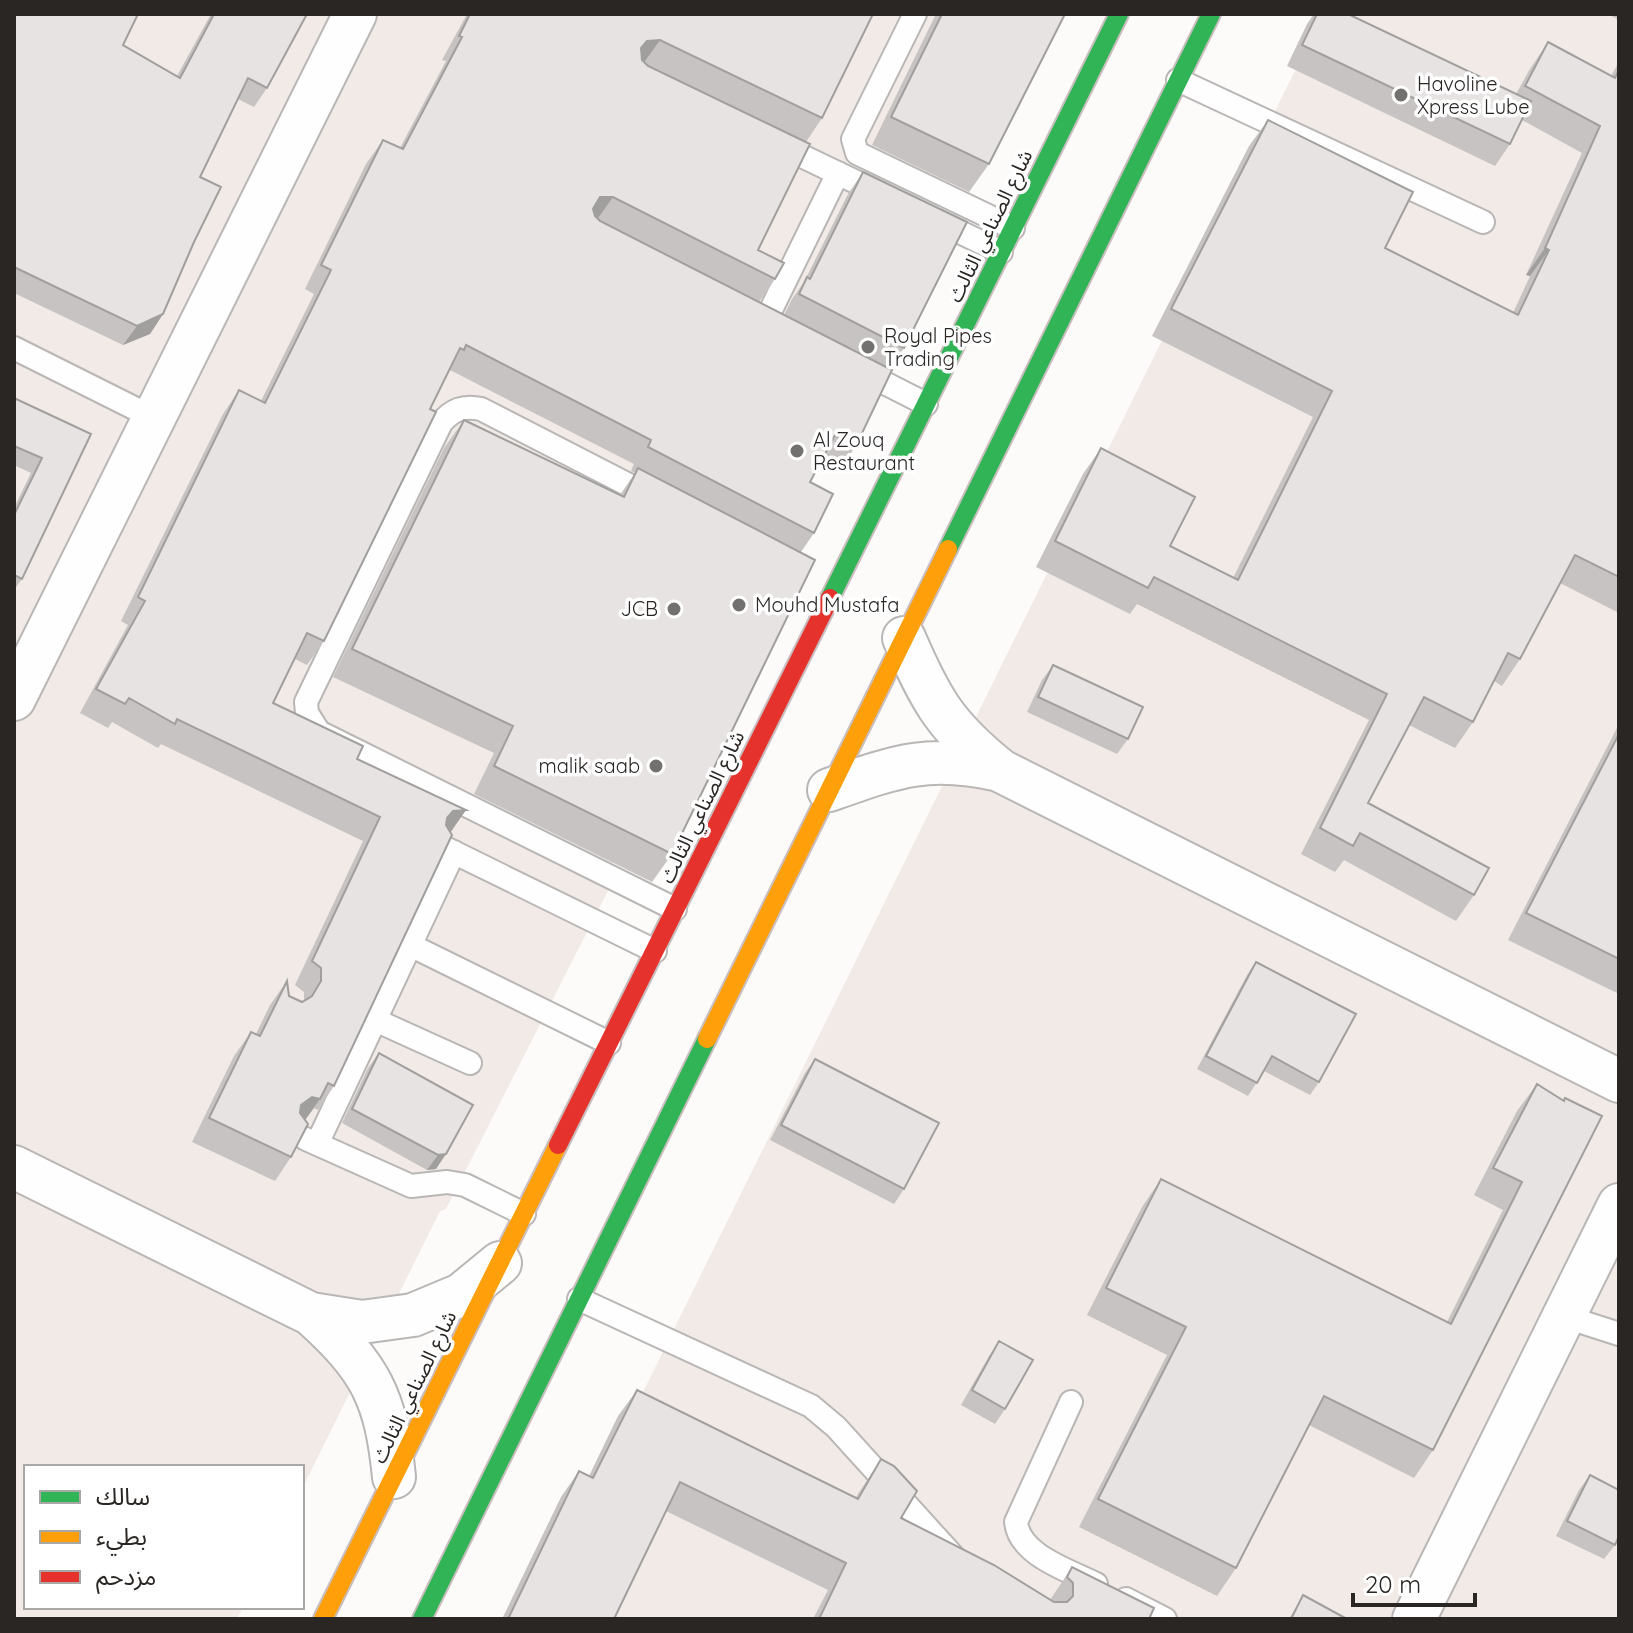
<svg xmlns="http://www.w3.org/2000/svg" width="1633" height="1633" font-family="Quicksand,'Noto Sans Arabic',sans-serif">
	<style>
		.built { fill: #f1eae6 }
		.lines { fill: none; stroke-linecap: round; stroke-linejoin: round }
		.lane-casing { stroke: #b9b7b6; stroke-width: 26 }
		.street-casing { stroke: #b9b7b6; stroke-width: 46 }
		.fast-casing { stroke: #c9bdbe; stroke-width: 22 }
		.slow-casing { stroke: #c9bdbe; stroke-width: 22 }
		.jam-casing { stroke: #c9bdbe; stroke-width: 22 }
		.lane { stroke: #fffefe; stroke-width: 22 }
		.street { stroke: #fffefe; stroke-width: 42 }
		.fast { stroke: #30b455; stroke-width: 18 }
		.slow { stroke: #ff9f0a; stroke-width: 18 }
		.jam { stroke: #e5322d; stroke-width: 18 }
		.wall { fill: #c6c3c2 }
		.shaded-wall { fill: #a19f9e }
		.building { fill: #e6e3e2; stroke: #a19f9e; stroke-width: 2 }
		.poi-dot { fill: #73716f; stroke: #fff; stroke-width: 3 }
		.labels { text-anchor: middle; stroke-width: 7; stroke-linejoin: round; paint-order: stroke }
		.poi-label { font-size: 20px; fill: #292624; stroke: #fff; text-anchor: start }
		.street-label { font-size: 20px; fill: #292624; stroke: #fff }
	</style>
	<rect width="100%" height="100%" fill="#fdfbfa"/>
	<path class="built" d="M 14,14 L 1034,14 L 606,876 L 613,881 L 446,1209 L 440,1211 L 302,1489 L 302,1467 L 26,1467 L 26,1607 L 243,1607 L 237,1619 L 14,1619 Z
		M 1323,14 L 1619,14 L 1619,1619 L 531,1619 Z"/>
	<g class="lines">
		<defs>
			<path id="lane" d="M 915,14 L 856,133 L 853,139 L 857,153 L 1013,228
				M 1178,80 L 1483,222
				M 779,145 L 881,194
				M 937,221 L 1001,252
				M 765,322 L 838,173
				M 14,348 L 154,418
				M 859,370 L 926,404
				M 654,498 L 481,409 C 463,405 452,410 441,423 L 306,702 L 307,713 L 319,732 L 675,909
				M 443,847 L 655,951
				M 410,945 L 609,1043
				M 375,1020 L 470,1063
				M 306,1139 L 411,1186 L 447,1182 L 465,1185 L 524,1214
				M 317,1144 L 454,852
				M 579,1299 L 811,1406 L 836,1427 L 953,1556
				M 1563,1316 L 1619,1334
				M 1071,1402 L 1016,1522 C 1019,1555 1068,1570 1096,1584
				M 1126,1599 L 1165,1619"/>
			<path id="street" d="M 904,638 C 931,701 946,727 1001,771 L 1619,1081
				M 14,699 L 355,14
				M 829,790 C 897,766 928,754 1000,770
				M 14,1167 L 311,1314 C 371,1368 386,1397 394,1477
				M 311,1314 L 362,1322 L 413,1315 L 461,1295 L 500,1263
				M 1414,1619 L 1619,1205"/>
			<path id="fast" d="M 948,549 L 1211,14
				M 830,598 L 1119,14
				M 422,1619 L 707,1039"/>
			<path id="slow" d="M 707,1039 L 948,549
				M 323,1619 L 558,1145"/>
			<path id="jam" d="M 558,1145 L 830,598"/>
		</defs>
		<use href="#lane" class="lane-casing"/>
		<use href="#street" class="street-casing"/>
		<use href="#fast" class="fast-casing"/>
		<use href="#slow" class="slow-casing"/>
		<use href="#jam" class="jam-casing"/>
		<use href="#lane" class="lane"/>
		<use href="#street" class="street"/>
		<use href="#fast" class="fast"/>
		<use href="#slow" class="slow"/>
		<use href="#jam" class="jam"/>
	</g>
	<path class="wall" d="M 14,14 L 123,45 L 177,76 L 211,14 L 307,14 L 267,88 L 254,107 L 238,99 L 200,177 L 194,242 L 163,314 L 150,334 L 123,345 L 14,293 Z
		M 467,14 L 873,14 L 822,118 L 806,142 L 758,250 L 775,279 L 759,302 L 784,315 L 792,299 L 804,282 L 848,194 L 863,172 L 904,348 L 890,369 L 856,446 L 839,470 L 821,461 L 810,482 L 814,533 L 801,552 L 672,854 L 652,882 L 474,794 L 494,753 L 333,677 L 444,448 L 464,420 L 620,495 L 635,473 L 631,471 L 634,464 L 450,370 L 430,409 L 324,641 L 307,665 L 295,659 L 273,703 L 357,759 L 466,810 L 451,832 L 334,1086 L 318,1110 L 314,1108 L 305,1120 L 291,1157 L 275,1181 L 192,1142 L 234,1056 L 251,1032 L 256,1034 L 270,1005 L 287,981 L 289,996 L 302,1002 L 304,1000 L 304,992 L 295,985 L 363,841 L 161,744 L 158,748 L 112,722 L 108,728 L 80,713 L 128,625 L 121,621 L 223,414 L 239,390 L 261,401 L 314,294 L 305,289 L 366,164 L 383,140 L 400,148 L 446,61 L 442,60 Z
		M 936,14 L 1065,14 L 989,164 L 969,192 L 872,145 Z
		M 1314,14 L 1348,14 L 1516,94 L 1530,69 L 1548,42 L 1611,76 L 1619,62 L 1619,613 L 1560,583 L 1520,659 L 1502,686 L 1494,681 L 1473,722 L 1455,748 L 1409,725 L 1368,803 L 1474,895 L 1456,921 L 1344,860 L 1335,872 L 1301,854 L 1369,720 L 1137,604 L 1130,614 L 1036,567 L 1083,474 L 1101,448 L 1170,546 L 1233,578 L 1313,417 L 1152,336 L 1249,146 L 1268,120 L 1385,248 L 1513,313 L 1530,276 L 1526,275 L 1582,153 L 1522,120 L 1510,144 L 1495,166 L 1287,66 L 1307,24 Z
		M 1608,14 L 1619,14 L 1619,20 Z
		M 14,398 L 91,434 L 22,579 L 14,590 L 14,508 L 31,473 L 14,465 Z
		M 1053,665 L 1128,739 L 1117,754 L 1027,712 L 1042,680 Z
		M 1619,724 L 1619,990 L 1617,993 L 1508,940 Z
		M 1256,962 L 1319,1082 L 1310,1095 L 1264,1071 L 1248,1096 L 1197,1069 L 1247,975 Z
		M 379,1053 L 473,1105 L 436,1169 L 427,1170 L 342,1123 L 368,1068 Z
		M 815,1059 L 904,1189 L 894,1204 L 770,1140 L 805,1073 Z
		M 1537,1084 L 1563,1100 L 1433,1450 L 1414,1478 L 1309,1425 L 1236,1568 L 1217,1596 L 1079,1527 L 1167,1355 L 1087,1315 L 1142,1207 L 1161,1179 L 1447,1322 L 1503,1210 L 1474,1195 L 1517,1111 Z
		M 999,1341 L 1005,1409 L 995,1424 L 961,1405 L 989,1356 Z
		M 637,1390 L 856,1497 L 881,1459 L 901,1518 L 1050,1600 L 1072,1567 L 1149,1619 L 813,1619 L 828,1590 L 666,1511 L 614,1619 L 502,1619 L 561,1497 L 579,1471 L 589,1476 L 618,1416 Z
		M 1590,1475 L 1615,1545 L 1604,1559 L 1556,1536 L 1579,1490 Z
		M 1303,1595 L 1347,1619 L 1289,1619 Z"/>
	<path class="shaded-wall" d="M 660,40 L 643,64 L 624,72 L 647,41 Z
		M 600,197 L 613,197 L 596,221 L 583,221 Z
		M 1545,248 L 1549,250 L 1530,276 L 1526,275 Z
		M 163,314 L 150,334 L 123,345 L 137,326 Z
		M 466,810 L 449,834 L 430,842 L 453,811 Z
		M 312,1097 L 320,1099 L 303,1123 L 285,1129 L 301,1105 Z
		M 446,1154 L 436,1169 L 427,1170 L 438,1155 Z"/>
	<path class="building" d="M 14,14 L 138,14 L 123,45 L 180,78 L 214,14 L 307,14 L 267,88 L 248,78 L 200,177 L 221,187 L 194,242 L 163,314 L 137,326 L 14,267 Z
		M 470,14 L 873,14 L 822,118 L 660,40 L 647,41 L 641,48 L 642,60 L 648,66 L 810,144 L 758,250 L 784,263 L 775,279 L 613,197 L 600,197 L 593,209 L 595,216 L 600,221 L 892,370 L 856,446 L 835,435 L 810,482 L 833,494 L 814,533 L 648,447 L 651,440 L 466,345 L 464,350 L 460,348 L 430,409 L 436,412 L 324,641 L 307,633 L 273,703 L 363,746 L 357,759 L 466,810 L 453,811 L 447,818 L 446,825 L 452,835 L 334,1086 L 328,1083 L 320,1099 L 312,1097 L 301,1105 L 300,1113 L 308,1124 L 291,1157 L 209,1118 L 251,1032 L 260,1036 L 287,981 L 289,996 L 302,1002 L 312,996 L 321,981 L 321,968 L 312,961 L 380,817 L 177,719 L 175,724 L 129,698 L 125,704 L 96,689 L 145,601 L 138,597 L 239,390 L 265,403 L 331,270 L 321,265 L 383,140 L 403,149 L 462,37 L 459,36 Z
		M 942,14 L 1065,14 L 989,164 L 891,117 Z
		M 1317,14 L 1348,14 L 1531,101 L 1510,144 L 1302,45 Z
		M 1548,42 L 1615,78 L 1619,70 L 1619,577 L 1575,555 L 1520,659 L 1508,653 L 1473,722 L 1424,697 L 1368,803 L 1489,868 L 1474,895 L 1360,833 L 1353,846 L 1320,828 L 1387,694 L 1154,577 L 1148,588 L 1055,541 L 1101,448 L 1195,497 L 1170,546 L 1238,580 L 1332,391 L 1171,309 L 1268,120 L 1413,192 L 1385,248 L 1518,315 L 1549,250 L 1545,248 L 1600,126 L 1525,86 Z
		M 863,172 L 967,222 L 904,348 L 799,294 L 807,277 L 810,279 Z
		M 14,398 L 91,434 L 22,579 L 14,575 L 14,515 L 42,458 L 14,446 Z
		M 464,420 L 624,497 L 638,468 L 815,560 L 672,854 L 494,766 L 513,726 L 352,649 Z
		M 1053,665 L 1143,707 L 1128,739 L 1038,697 Z
		M 1619,734 L 1619,959 L 1526,913 Z
		M 1256,962 L 1356,1014 L 1319,1082 L 1272,1056 L 1257,1083 L 1206,1056 Z
		M 379,1053 L 473,1105 L 446,1154 L 438,1155 L 352,1109 Z
		M 815,1059 L 939,1123 L 904,1189 L 781,1125 Z
		M 1537,1084 L 1564,1101 L 1565,1098 L 1602,1116 L 1433,1450 L 1324,1396 L 1236,1568 L 1098,1499 L 1186,1327 L 1106,1288 L 1161,1179 L 1451,1324 L 1522,1182 L 1493,1168 Z
		M 999,1341 L 1033,1360 L 1005,1409 L 972,1390 Z
		M 637,1390 L 858,1499 L 881,1459 L 894,1466 L 917,1491 L 901,1518 L 994,1565 L 1054,1602 L 1067,1602 L 1073,1596 L 1073,1583 L 1067,1577 L 1072,1567 L 1154,1608 L 1149,1619 L 819,1619 L 846,1563 L 680,1482 L 614,1619 L 508,1619 L 579,1471 L 593,1478 Z
		M 1590,1475 L 1619,1490 L 1619,1536 L 1615,1545 L 1567,1521 Z
		M 1303,1595 L 1347,1619 L 1291,1619 Z"/>
	<g class="poi-dot">
		<circle cx="1401" cy="95" r="8"/>
		<circle cx="868" cy="347" r="8"/>
		<circle cx="797" cy="451" r="8"/>
		<circle cx="739" cy="605" r="8"/>
		<circle cx="674" cy="609" r="8"/>
		<circle cx="656" cy="766" r="8"/>
	</g>
	<g class="labels">
		<g class="poi-label">
			<text x="1417" y="91">Havoline<tspan x="1417" dy="23">Xpress Lube</tspan></text>
			<text x="884" y="343">Royal Pipes<tspan x="884" dy="23">Trading</tspan></text>
			<text x="813" y="447">Al Zouq<tspan x="813" dy="23">Restaurant</tspan></text>
			<text x="755" y="612">Mouhd Mustafa</text>
			<text x="658" y="616" text-anchor="end">JCB</text>
			<text x="640" y="773" text-anchor="end">malik saab</text>
		</g>
		<g class="street-label">
			<text transform="translate(990 226) rotate(-64)" y="7">شارع الصناعي الثالث</text>
			<text transform="translate(702 807) rotate(-64)" y="7">شارع الصناعي الثالث</text>
			<text transform="translate(414 1387) rotate(-64)" y="7">شارع الصناعي الثالث</text>
		</g>
	</g>
	<rect width="1633" height="1633" fill="none" stroke="#292624" stroke-width="32"/>
	<rect x="24" y="1465" width="280" height="144" fill="#ffffff" stroke="#a9a8a7" stroke-width="2"/>
	<rect x="40" y="1491" width="40" height="12" fill="#30b455" stroke="#a9a8a7" stroke-width="2"/>
	<text x="96" y="1505" font-size="24" fill="#292624">سالك</text>
	<rect x="40" y="1531" width="40" height="12" fill="#ff9f0a" stroke="#a9a8a7" stroke-width="2"/>
	<text x="96" y="1545" font-size="24" fill="#292624">بطيء</text>
	<rect x="40" y="1571" width="40" height="12" fill="#e5322d" stroke="#a9a8a7" stroke-width="2"/>
	<text x="96" y="1585" font-size="24" fill="#292624">مزدحم</text>
	<path d="M1353 1593v12h122v-12" fill="none" stroke="#292624" stroke-width="4"/>
	<text x="1365" y="1593" font-size="24" fill="#292624" stroke="#ffffff" stroke-width="6" paint-order="stroke">20 m</text>
</svg>
